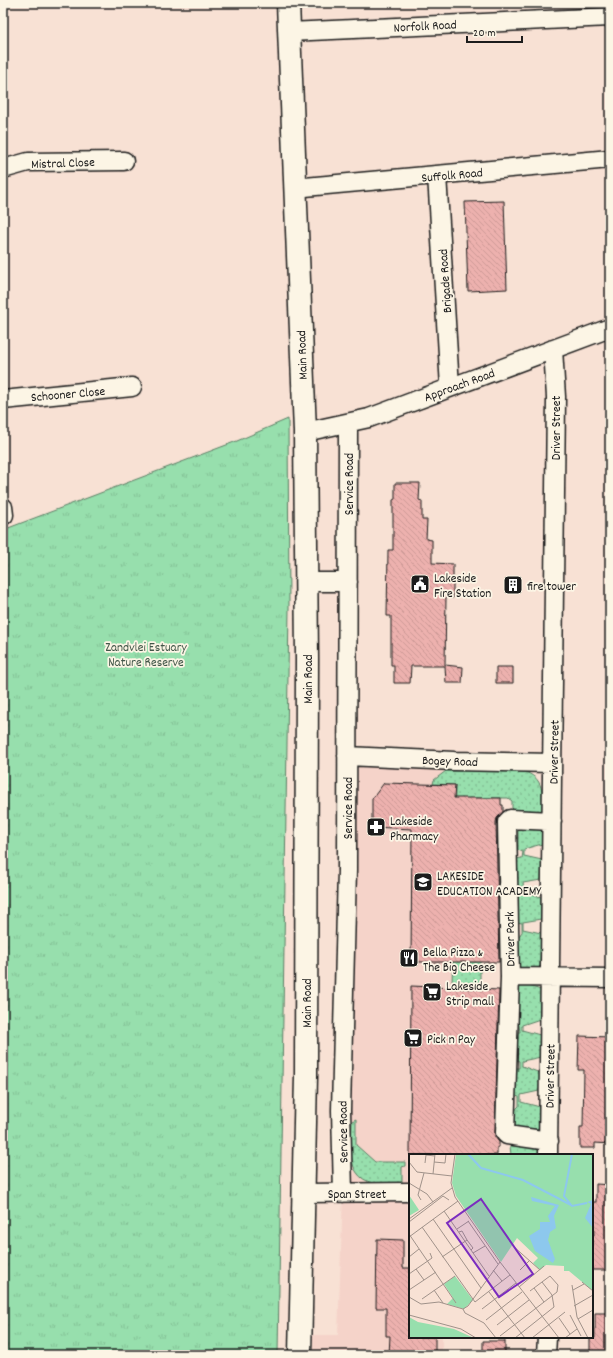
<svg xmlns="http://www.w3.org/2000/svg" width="613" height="1358" font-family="Dekko,sans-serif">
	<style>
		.built { fill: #f5d3c9 }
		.grass { fill: url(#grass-dots); stroke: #5a7e64 }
		.park { fill: url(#park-tufts); stroke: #5a7e64 }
		.building { fill: url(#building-back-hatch); stroke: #1c1c1c }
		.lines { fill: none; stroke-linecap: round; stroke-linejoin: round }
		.minor-casing { stroke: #1c1c1c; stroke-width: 21 }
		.major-casing { stroke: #1c1c1c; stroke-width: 25 }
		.minor { stroke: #fcf5e5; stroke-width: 18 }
		.major { stroke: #fcf5e5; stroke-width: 22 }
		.labels { text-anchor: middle; stroke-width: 3.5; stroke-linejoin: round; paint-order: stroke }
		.street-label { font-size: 13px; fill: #1c1c1c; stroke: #fcf5e5 }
		.poi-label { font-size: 13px; fill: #1c1c1c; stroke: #fcf5e5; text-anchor: start }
		.park-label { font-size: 13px; fill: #415648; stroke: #fcf5e5 }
		.inset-river { fill: none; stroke: #8dc8ed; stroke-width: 2 }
		.inset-road { fill: none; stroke: #a0928a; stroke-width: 1 }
		.view { fill: #7b2cbf; fill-opacity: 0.15; stroke: #7b2cbf; stroke-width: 2 }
		.inset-edge { fill: none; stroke: #1c1c1c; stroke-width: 2 }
	</style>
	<defs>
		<pattern id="grass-dots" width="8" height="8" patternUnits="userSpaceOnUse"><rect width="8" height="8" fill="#97dfad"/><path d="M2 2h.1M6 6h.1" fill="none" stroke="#82bf94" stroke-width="1.8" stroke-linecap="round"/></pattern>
		<pattern id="park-tufts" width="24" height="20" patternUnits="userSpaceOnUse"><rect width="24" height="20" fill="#97dfad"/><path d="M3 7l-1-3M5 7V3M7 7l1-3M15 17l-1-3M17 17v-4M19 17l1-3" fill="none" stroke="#82bf94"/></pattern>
		<pattern id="building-back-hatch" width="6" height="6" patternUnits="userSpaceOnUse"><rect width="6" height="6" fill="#edb1ae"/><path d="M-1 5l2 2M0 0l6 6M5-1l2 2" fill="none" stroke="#cb9895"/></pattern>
	</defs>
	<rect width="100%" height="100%" fill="#f8e1d4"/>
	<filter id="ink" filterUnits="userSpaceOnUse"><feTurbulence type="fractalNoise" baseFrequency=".025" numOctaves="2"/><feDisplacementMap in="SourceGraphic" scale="8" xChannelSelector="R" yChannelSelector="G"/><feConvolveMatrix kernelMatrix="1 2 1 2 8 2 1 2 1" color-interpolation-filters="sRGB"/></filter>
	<g filter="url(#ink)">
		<path class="built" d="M 347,756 L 454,761 L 450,1155 L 410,1155 L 410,1337 L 442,1337 L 442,1355 L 313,1355 L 313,1335 L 338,1335 L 343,1193 Z"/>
		<path class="grass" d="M 517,770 C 544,775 543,790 542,812 L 515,811 L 512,808 L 512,801 L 508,798 L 474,798 L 468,962 L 480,962 L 480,989 L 452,989 L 455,785 L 433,784 L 434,780 L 446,771 Z
			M 542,824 L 542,844 L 524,849 L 524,856 L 542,860 L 541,880 L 523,883 L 524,891 L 541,897 L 541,919 L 523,922 L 523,929 L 541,933 L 540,967 L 522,972 L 516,968 L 512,946 L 522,932 L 522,923 L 516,922 L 513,896 L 522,893 L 522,887 L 513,884 L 516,859 L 522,858 L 523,852 L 518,850 L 518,827 Z
			M 522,984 L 541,990 L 540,1019 L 522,1025 L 522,1030 L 540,1035 L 541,1057 L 522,1061 L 522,1066 L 540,1073 L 539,1091 L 521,1095 L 521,1102 L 540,1107 L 540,1128 L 521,1131 L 516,1128 C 513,1120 512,1112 519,1106 L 519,1097 L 513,1095 L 513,1071 L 517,1068 L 519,1068 L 519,1061 L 514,1059 L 516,1032 L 520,1032 L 519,1025 L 513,1023 L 513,989 Z
			M 356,1119 L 356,1145 L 375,1162 L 405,1162 L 405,1166 L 402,1167 L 402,1183 C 392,1183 382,1185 373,1183 C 344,1176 352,1143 352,1121 Z
			M 512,1142 L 539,1144 L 539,1155 L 511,1155 L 510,1146 Z"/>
		<path class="park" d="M 288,419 L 289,608 L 278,1355 L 3,1355 L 3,530 L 237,441 Z"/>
		<path class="building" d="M 504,201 L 507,289 L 468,291 L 465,202 Z
			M 395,483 L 420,483 L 419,500 L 422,501 L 422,520 L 427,520 L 426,539 L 432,540 L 432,563 L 453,564 L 453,598 L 446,597 L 445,665 L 463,667 L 462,683 L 446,683 L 445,666 L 411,666 L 410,683 L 394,683 L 394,665 L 391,665 L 391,616 L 387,616 L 388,550 L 393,550 L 393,500 L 395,499 Z
			M 496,667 L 513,667 L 513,683 L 496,683 Z
			M 384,783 L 455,785 L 454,798 L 501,798 L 501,805 L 503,805 L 503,812 L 497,818 L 496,822 L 499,962 L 411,962 L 412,829 L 372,827 L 372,799 Z
			M 411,986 L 499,990 L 495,1133 L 495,1137 L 499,1142 L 499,1147 L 497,1147 L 497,1155 L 410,1155 Z
			M 579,1036 L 610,1037 L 610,1144 L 595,1143 L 595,1148 L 580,1148 L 580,1127 L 583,1127 L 584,1070 L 578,1070 Z
			M 596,1184 L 610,1185 L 610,1270 L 592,1270 L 592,1235 L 594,1235 L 593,1202 L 596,1202 Z
			M 377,1239 L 403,1240 L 403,1268 L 410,1268 L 410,1337 L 435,1337 L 435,1355 L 389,1355 L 390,1336 L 386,1336 L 386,1308 L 376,1308 Z
			M 595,1313 L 610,1313 L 610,1349 L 608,1349 L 609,1355 L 590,1355 L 590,1338 L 595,1338 Z
			M 483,1341 L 505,1341 L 505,1355 L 483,1355 Z"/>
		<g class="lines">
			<defs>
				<path id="minor" d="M 289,32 L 610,17
					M 3,169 L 28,162 L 124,161
					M 437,175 L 450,387
					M 294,188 L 610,159
					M 3,400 L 132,387
					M 305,432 L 369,418 L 610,328
					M 3,507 L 4,515
					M 306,582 L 348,582
					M 347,756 L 454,761 L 552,763
					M 510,977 L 507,822 L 510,819 L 552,821
					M 549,1141 L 507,1135 L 505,1133 L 510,977 L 610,978
					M 548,1155 L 556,397 L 553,349
					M 304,1193 L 410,1192
					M 343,1193 L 341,1110 L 347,870 L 348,423
					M 546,1355 L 547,1337"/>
				<path id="major" d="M 288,3 L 305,432 L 307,658 L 306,1076 L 300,1355"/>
			</defs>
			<use href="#minor" class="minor-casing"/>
			<use href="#major" class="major-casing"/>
			<use href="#minor" class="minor"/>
			<use href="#major" class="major"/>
		</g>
	</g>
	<defs>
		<symbol id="civic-square" viewBox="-11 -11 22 22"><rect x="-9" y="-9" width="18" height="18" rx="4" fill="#1c1c1c" stroke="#fcf5e5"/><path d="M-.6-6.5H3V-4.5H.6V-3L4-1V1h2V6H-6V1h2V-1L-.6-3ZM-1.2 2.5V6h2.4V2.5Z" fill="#fff"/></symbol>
		<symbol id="building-square" viewBox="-11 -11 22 22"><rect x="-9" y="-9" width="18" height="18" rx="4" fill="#1c1c1c" stroke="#fcf5e5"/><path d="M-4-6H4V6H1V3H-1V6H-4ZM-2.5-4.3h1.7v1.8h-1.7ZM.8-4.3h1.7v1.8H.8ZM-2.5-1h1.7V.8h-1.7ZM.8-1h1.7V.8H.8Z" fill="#fff"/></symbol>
		<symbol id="pharmacy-square" viewBox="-11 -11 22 22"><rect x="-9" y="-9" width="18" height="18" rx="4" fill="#1c1c1c" stroke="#fcf5e5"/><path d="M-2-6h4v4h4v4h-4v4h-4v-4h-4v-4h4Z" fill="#fff"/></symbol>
		<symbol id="school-square" viewBox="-11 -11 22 22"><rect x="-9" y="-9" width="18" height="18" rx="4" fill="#1c1c1c" stroke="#fcf5e5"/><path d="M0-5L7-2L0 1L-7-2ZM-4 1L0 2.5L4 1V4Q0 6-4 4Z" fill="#fff"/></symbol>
		<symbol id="restaurant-square" viewBox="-11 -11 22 22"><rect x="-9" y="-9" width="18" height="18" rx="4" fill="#1c1c1c" stroke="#fcf5e5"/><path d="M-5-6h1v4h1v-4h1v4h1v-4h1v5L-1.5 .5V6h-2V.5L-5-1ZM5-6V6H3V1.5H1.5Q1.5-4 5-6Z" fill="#fff"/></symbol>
		<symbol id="supermarket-square" viewBox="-11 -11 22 22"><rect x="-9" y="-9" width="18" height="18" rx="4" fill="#1c1c1c" stroke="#fcf5e5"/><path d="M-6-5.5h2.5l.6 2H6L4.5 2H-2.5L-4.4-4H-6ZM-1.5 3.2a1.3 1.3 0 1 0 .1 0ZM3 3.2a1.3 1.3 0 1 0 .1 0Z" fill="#fff"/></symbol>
	</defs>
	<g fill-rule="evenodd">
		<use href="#civic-square" x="409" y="573" width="22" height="22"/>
		<use href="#building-square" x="502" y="574" width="22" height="22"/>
		<use href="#pharmacy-square" x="365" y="816" width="22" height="22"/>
		<use href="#school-square" x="412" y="871" width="22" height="22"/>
		<use href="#restaurant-square" x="398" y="947" width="22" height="22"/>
		<use href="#supermarket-square" x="421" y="981" width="22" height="22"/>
		<use href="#supermarket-square" x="402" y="1027" width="22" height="22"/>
	</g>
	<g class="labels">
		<g class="street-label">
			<text transform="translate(425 25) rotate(-3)" y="5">Norfolk Road</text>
			<text transform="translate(63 162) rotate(-2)" y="5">Mistral Close</text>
			<text transform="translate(452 174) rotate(-5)" y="5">Suffolk Road</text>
			<text transform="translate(444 281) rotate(-94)" y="5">Brigade Road</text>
			<text transform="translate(301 355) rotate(-92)" y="5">Main Road</text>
			<text transform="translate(459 384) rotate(-20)" y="5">Approach Road</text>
			<text transform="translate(68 393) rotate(-5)" y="5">Schooner Close</text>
			<text transform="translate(555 428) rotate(-90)" y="5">Driver Street</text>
			<text transform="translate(348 484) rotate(-90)" y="5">Service Road</text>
			<text transform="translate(307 679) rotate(-90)" y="5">Main Road</text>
			<text transform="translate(553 752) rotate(-89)" y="5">Driver Street</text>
			<text transform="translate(450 760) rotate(2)" y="5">Bogey Road</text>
			<text transform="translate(347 808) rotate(-90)" y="5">Service Road</text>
			<text transform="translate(509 939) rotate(-91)" y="5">Driver Park</text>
			<text transform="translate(306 1003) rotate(-90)" y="5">Main Road</text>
			<text transform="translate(549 1076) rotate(-89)" y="5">Driver Street</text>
			<text transform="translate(342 1132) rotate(-91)" y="5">Service Road</text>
			<text x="357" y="1198">Span Street</text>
		</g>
		<g class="poi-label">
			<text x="434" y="582">Lakeside<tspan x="434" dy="15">Fire Station</tspan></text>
			<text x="527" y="590">fire tower</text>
			<text x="390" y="825">Lakeside<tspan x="390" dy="15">Pharmacy</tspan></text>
			<text x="437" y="880">LAKESIDE<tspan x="437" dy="15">EDUCATION ACADEMY</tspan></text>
			<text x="423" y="956">Bella Pizza &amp;<tspan x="423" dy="15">The Big Cheese</tspan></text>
			<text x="446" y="990">Lakeside<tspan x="446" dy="15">Strip mall</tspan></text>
			<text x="427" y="1043">Pick n Pay</text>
		</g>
		<g class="park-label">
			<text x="146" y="651">Zandvlei Estuary<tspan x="146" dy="15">Nature Reserve</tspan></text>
		</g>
	</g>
	<g transform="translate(409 1154)">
		<rect width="184" height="184" fill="#f8e1d4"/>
		<path d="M 0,41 L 10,56 L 0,62 Z" fill="#97dfad"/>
		<path d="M 47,0 L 184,0 L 184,137 L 160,117 L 155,117 L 155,112 L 137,111 L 131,116 L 124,109 L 129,104 L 108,84 L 92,108 L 47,42 L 43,29 ZM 46,122 L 64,146 L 55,155 L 38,150 L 44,144 L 35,130 ZM 0,163 L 9,168 L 45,175 L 65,184 L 0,184 Z" fill="#97dfad"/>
		<path d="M 122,43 L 150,51 L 145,62 L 147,74 L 141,78 L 139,86 L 146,105 L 144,109 L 126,97 L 120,82 L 131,75 L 131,68 L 141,68 L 139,62 L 146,52 L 123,47 ZM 184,46 L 184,74 L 176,64 L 182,50 L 178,48 Z" fill="#8dc8ed"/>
		<path class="inset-river" d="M 59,0 L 72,14 L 114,26 L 162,51M 163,0 L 155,42 L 163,52 L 178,49"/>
		<path class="inset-road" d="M 46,0 L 42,29 L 46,43 L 91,108 L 150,184M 0,8 L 8,18 L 43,22M 25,8 L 36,9 L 37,0M 16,9 L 17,1 L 26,2M 24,20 L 26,0M 0,29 L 18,40 L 24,48M 12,46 L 9,41 L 15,19M 35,57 L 80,122M 0,65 L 43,34M 24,65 L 72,134M 59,67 L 89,110M 0,68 L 34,42 L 40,46M 13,73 L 66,148 L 101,121M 48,75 L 60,67M 0,80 L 47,149M 0,83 L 49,47M 58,86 L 64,94 L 62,96M 104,92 L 131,116M 64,99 L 76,92M 0,103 L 10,95M 33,103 L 58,86 L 53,77 L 50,78M 7,115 L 15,126M 84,116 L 93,127M 111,116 L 120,107M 0,120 L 23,104 L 21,99M 173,128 L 184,137M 163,131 L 168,163 L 179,184M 110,133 L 135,112M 125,134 L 135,148M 0,136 L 27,118M 25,136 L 34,149M 164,136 L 175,130M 80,138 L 116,184M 0,143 L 12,150 L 30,148 L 54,155M 13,145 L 46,122M 165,152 L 184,141M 54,155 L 59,152 L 91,108M 54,155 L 56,159 L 75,169 L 87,184M 73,155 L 107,129M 0,161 L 52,175 L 67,184M 161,161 L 172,182M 150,164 L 161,180M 169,165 L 184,156M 77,166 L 113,138M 88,171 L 120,146M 91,182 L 148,138 L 149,131 L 141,122 L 121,137M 106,184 L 145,153 L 143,141 L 133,128M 123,184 L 156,158M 156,184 L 168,175"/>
		<path class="view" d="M 72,45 L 124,120 L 90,143 L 38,69 Z"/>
		<rect width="184" height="184" class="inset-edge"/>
	</g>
	<rect width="613" height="1358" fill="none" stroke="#fcf5e5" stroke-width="16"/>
	<rect x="8" y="8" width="597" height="1342" fill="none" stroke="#1c1c1c" stroke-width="1.5" filter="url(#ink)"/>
	<path d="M467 36v6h55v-6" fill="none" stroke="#1c1c1c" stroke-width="2"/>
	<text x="473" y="36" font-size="12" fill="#1c1c1c" stroke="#fcf5e5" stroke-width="3" paint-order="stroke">20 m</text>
</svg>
